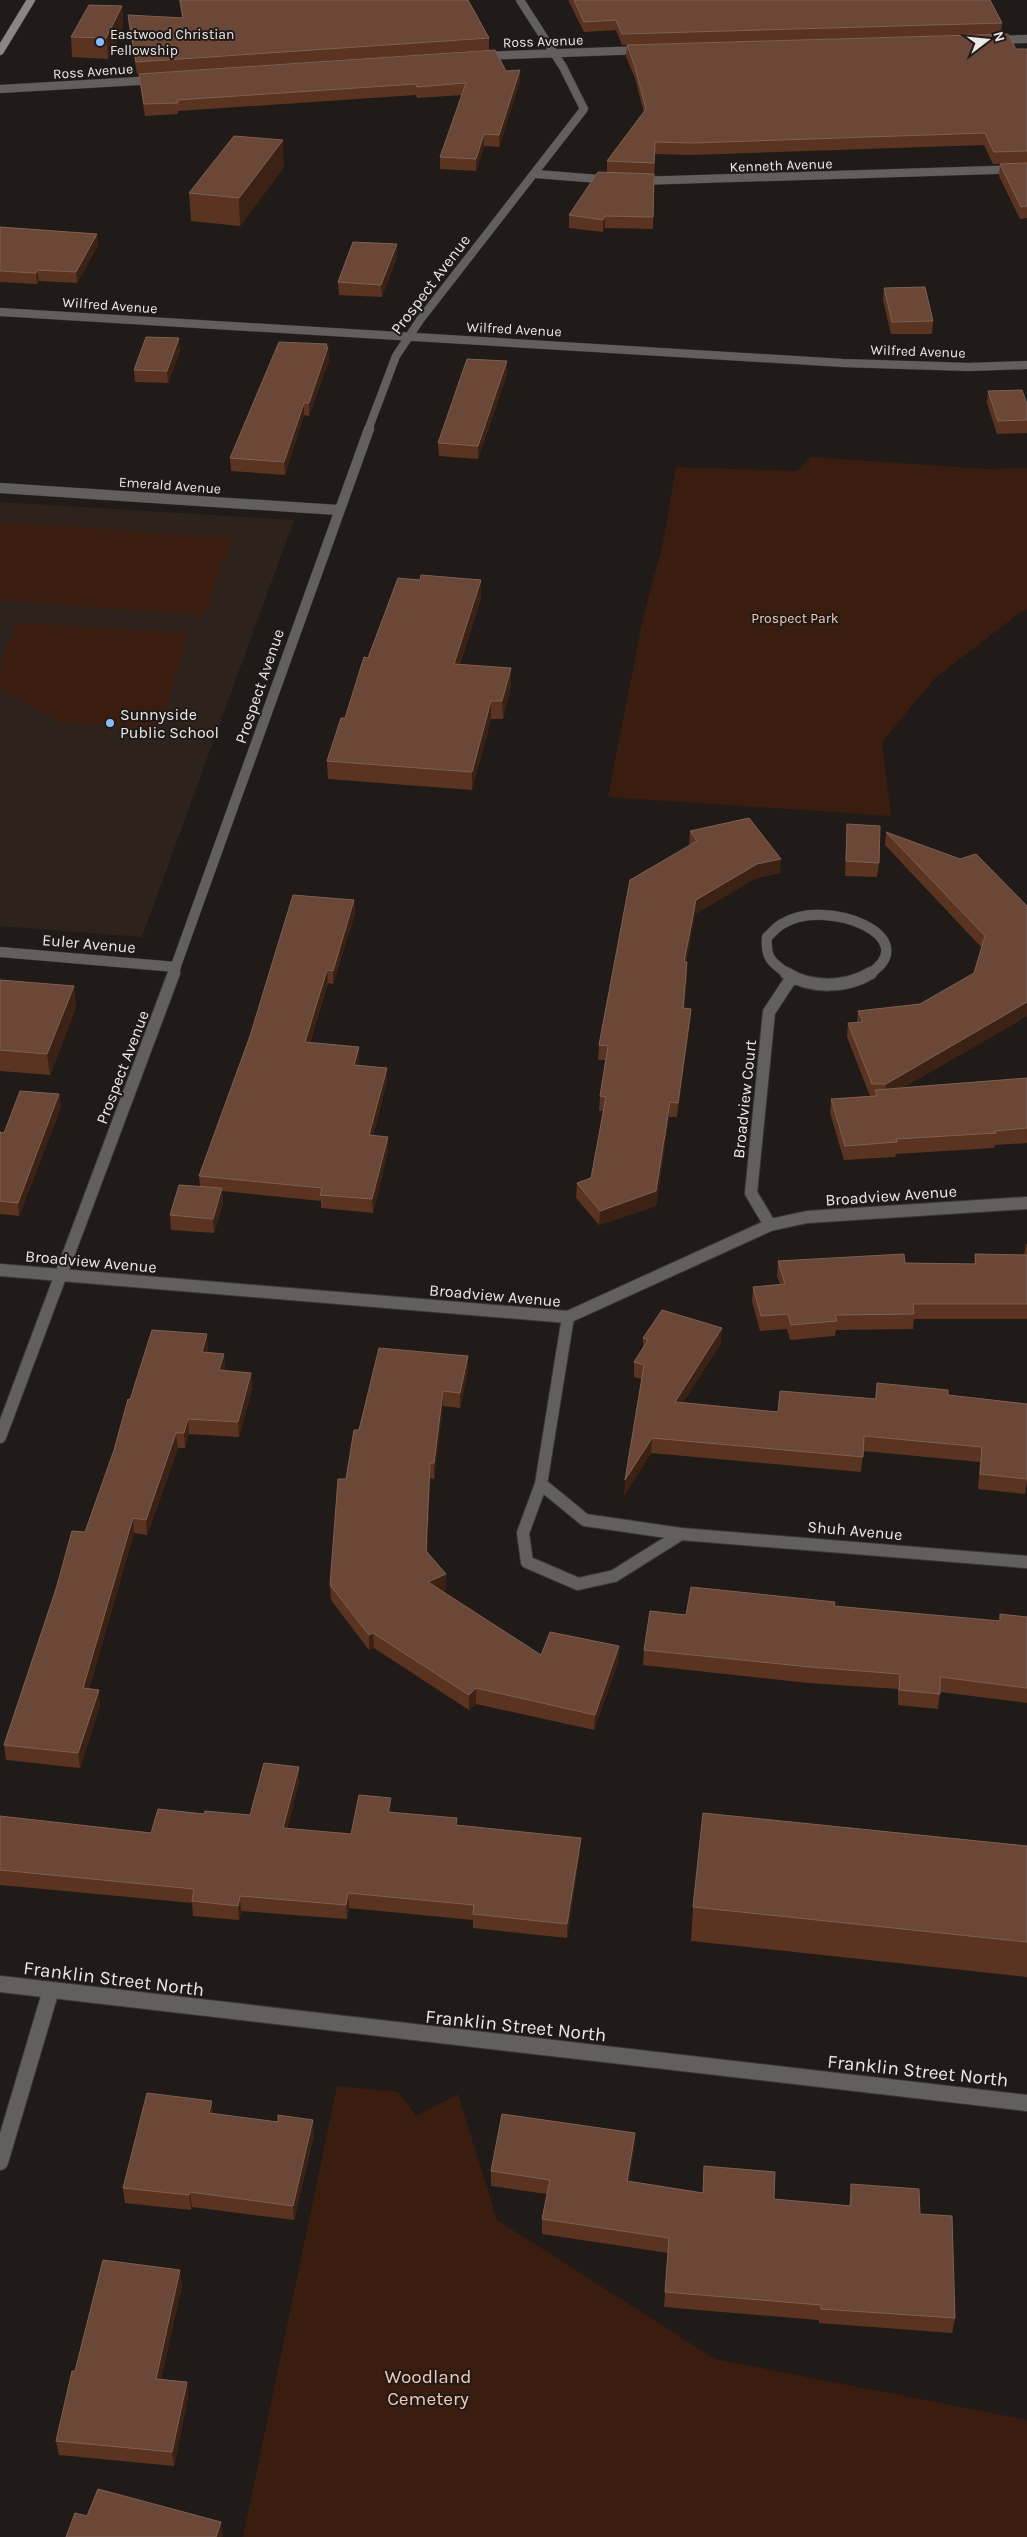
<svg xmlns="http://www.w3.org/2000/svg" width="1027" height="2537" font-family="Karla,sans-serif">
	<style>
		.built { fill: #2e221d }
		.green { fill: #3a1d0f }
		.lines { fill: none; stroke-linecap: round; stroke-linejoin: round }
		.minor-far3-casing { stroke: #3d3835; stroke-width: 9 }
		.minor-far2-casing { stroke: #3d3835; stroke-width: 11 }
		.minor-far1-casing { stroke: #3d3835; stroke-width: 14 }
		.minor-casing { stroke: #3d3835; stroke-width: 18 }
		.tertiary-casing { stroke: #3d3835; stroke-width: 18 }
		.secondary-casing { stroke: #3d3835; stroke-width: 9 }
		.minor-far3 { stroke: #625f5e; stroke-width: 8 }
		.minor-far2 { stroke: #625f5e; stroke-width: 10 }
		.minor-far1 { stroke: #625f5e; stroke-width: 12 }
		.minor { stroke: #625f5e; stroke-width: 16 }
		.tertiary { stroke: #625f5e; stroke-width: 16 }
		.secondary { stroke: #8b8683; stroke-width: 8 }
		.wall { fill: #5a3421 }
		.shaded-wall { fill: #3c2214 }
		.building { fill: #6a4736; stroke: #7e6052 }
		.poi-dot { fill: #88bbfc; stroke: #201b18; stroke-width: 2 }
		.labels { text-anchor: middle; stroke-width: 4; stroke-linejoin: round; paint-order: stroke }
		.far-poi-label { font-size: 14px; fill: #ede9e7; stroke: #201b18; text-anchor: start }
		.far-street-label { font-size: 14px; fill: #ede9e7; stroke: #201b18 }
		.far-park-label { font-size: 14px; fill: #f8cab5; stroke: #201b18 }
		.street-label { font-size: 16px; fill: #ede9e7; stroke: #201b18 }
		.poi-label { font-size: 16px; fill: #ede9e7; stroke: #201b18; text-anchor: start }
		.near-street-label { font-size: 19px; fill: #ede9e7; stroke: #201b18 }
		.near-park-label { font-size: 19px; fill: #f8cab5; stroke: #201b18 }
	</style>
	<rect width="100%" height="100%" fill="#201b18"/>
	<path class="built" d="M 0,502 L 294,520 L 142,937 L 0,926 Z"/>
	<path class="green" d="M 811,457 L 987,469 L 1027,468 L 1027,610 L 1021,612 L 935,678 L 882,742 L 891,816 L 608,797 L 643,618 L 663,543 L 676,467 L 797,471 Z
		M 0,522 L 233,538 L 203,615 L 0,600 Z
		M 17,623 L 188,633 L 161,728 L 59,722 L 0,688 L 0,664 Z
		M 337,2086 L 398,2092 L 416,2116 L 458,2094 L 497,2220 L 715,2359 L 1027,2420 L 1027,2537 L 243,2537 Z"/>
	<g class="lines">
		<defs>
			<path id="minor-far3" d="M 995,40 L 1027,39
				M 482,56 L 642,50
				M 0,89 L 156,80
				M 536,174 L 611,180
				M 638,181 L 1027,169
				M 0,312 L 843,363 L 969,367 L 1027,365
				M 368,430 L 396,356 L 420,320 L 584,109 L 563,67 L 520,0"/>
			<path id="minor-far2" d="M 0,488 L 338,510
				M 0,952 L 176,967
				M 173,974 L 369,429
				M 788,974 C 772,963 765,958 767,937 C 772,933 776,927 782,924 C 828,896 926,938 869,974"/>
			<path id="minor-far1" d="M 786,973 C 811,989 846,988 871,973
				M 770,1225 L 751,1193 L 769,1012 L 792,977
				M 0,1270 L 568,1317 L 770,1225 L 807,1217 L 1027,1203
				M 568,1317 L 541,1484 L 585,1520 L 681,1534 L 1027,1562
				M 0,1437 L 174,973
				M 541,1484 L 523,1533 L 527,1562 L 578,1584 L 614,1576 L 681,1534"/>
			<path id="minor" d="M 0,2162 L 51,1990"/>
			<path id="tertiary" d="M 0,1984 L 1027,2103"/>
			<path id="secondary" d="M 0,51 L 31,0"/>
		</defs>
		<use href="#minor-far3" class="minor-far3-casing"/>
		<use href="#minor-far2" class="minor-far2-casing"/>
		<use href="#minor-far1" class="minor-far1-casing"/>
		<use href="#minor" class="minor-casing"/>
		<use href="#tertiary" class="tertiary-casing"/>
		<use href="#secondary" class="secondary-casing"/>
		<use href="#minor-far3" class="minor-far3"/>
		<use href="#minor-far2" class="minor-far2"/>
		<use href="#minor-far1" class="minor-far1"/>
		<use href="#minor" class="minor"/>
		<use href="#tertiary" class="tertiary"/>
		<use href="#secondary" class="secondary"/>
	</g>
	<path class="wall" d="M 179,0 L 468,0 L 489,38 L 489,50 L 137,74 L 129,27 L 128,15 L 182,18 Z
		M 568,0 L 990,0 L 1002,23 L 1001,34 L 622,45 L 616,30 L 584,32 Z
		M 122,6 L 123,26 L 108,59 L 72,57 L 71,37 Z
		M 627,45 L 1027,49 L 1027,218 L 1020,219 L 999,176 L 1000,164 L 1027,163 L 993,164 L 984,145 L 692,155 L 655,154 L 653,229 L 605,228 L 603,232 L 569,228 L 569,215 L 607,173 L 607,161 L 644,113 L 635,78 L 626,57 Z
		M 506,71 L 520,81 L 499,147 L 484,146 L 476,171 L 440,169 L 440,157 L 462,95 L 417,98 L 416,95 L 178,111 L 178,114 L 145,116 L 140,85 L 139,74 Z
		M 284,167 L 240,226 L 191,221 L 189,193 Z
		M 0,227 L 97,234 L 98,245 L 77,283 L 39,281 L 37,284 L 0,282 Z
		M 397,256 L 382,297 L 339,295 L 338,282 Z
		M 884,288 L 933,321 L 932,334 L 891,334 L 883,300 Z
		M 327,347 L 329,360 L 309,416 L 304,415 L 285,475 L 231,471 L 230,458 Z
		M 180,351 L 168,383 L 135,382 L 134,370 Z
		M 507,374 L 478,459 L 439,456 L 438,443 Z
		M 988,391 L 1027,404 L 1027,433 L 997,434 L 987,403 Z
		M 481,598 L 460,664 L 511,685 L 503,719 L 491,719 L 472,790 L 328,779 L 327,761 L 345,718 L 368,658 Z
		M 847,824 L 879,863 L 877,877 L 845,876 Z
		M 690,831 L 780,873 L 756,878 L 695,914 L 686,962 L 687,977 L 684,1008 L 691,1009 L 690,1023 L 677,1117 L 669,1117 L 656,1206 L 599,1225 L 576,1198 L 577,1183 L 591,1178 L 603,1111 L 599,1111 L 600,1096 L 606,1060 L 598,1060 L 599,1045 L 689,845 Z
		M 886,832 L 1027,906 L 1027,1016 L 904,1087 L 1027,1078 L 1027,1143 L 995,1145 L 994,1148 L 896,1154 L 895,1157 L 844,1160 L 830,1113 L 831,1099 L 870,1096 L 847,1037 L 848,1023 L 857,1022 L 858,1011 L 920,1004 L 974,973 L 982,948 L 885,845 Z
		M 354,900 L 355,913 L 333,984 L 328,983 L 310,1043 L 359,1047 L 359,1060 L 358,1066 L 387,1068 L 387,1081 L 373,1136 L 388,1137 L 388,1150 L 373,1213 L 321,1208 L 321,1201 L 222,1191 L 223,1203 L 214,1233 L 171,1230 L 170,1215 L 200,1186 L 199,1176 Z
		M 0,980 L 74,986 L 76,1007 L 50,1075 L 0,1071 Z
		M 59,1094 L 61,1107 L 19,1216 L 0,1214 L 0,1132 L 4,1133 Z
		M 1026,1244 L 1027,1244 L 1027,1319 L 914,1319 L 913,1329 L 836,1330 L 835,1336 L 790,1340 L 787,1329 L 760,1331 L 752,1301 L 753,1287 L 780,1284 L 777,1276 L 778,1261 L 974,1264 L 975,1254 L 1024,1255 Z
		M 643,1338 L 721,1343 L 683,1402 L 778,1412 L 875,1399 L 877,1383 L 948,1395 L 1027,1404 L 1027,1481 L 1025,1494 L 978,1489 L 980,1462 L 863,1451 L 861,1472 L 651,1453 L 624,1495 L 642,1379 L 634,1377 L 634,1362 L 643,1348 Z
		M 208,1349 L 207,1352 L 224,1354 L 225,1369 L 225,1371 L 251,1373 L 252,1388 L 239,1437 L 189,1434 L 185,1448 L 178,1448 L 147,1535 L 134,1533 L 89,1689 L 100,1705 L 80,1768 L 6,1760 L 4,1745 L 85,1532 L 114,1450 L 130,1400 Z
		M 468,1371 L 460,1408 L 443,1406 L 434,1479 L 430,1478 L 427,1552 L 446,1589 L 442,1591 L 541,1655 L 619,1646 L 618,1662 L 594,1730 L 476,1704 L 469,1710 L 374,1648 L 369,1650 L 331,1600 L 330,1585 L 346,1479 L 359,1430 Z
		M 834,1606 L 999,1621 L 1000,1614 L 1027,1617 L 1027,1703 L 940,1692 L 938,1709 L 898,1705 L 898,1689 L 808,1683 L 643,1665 L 644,1650 Z
		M 299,1767 L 299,1781 L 287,1829 L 351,1834 L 391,1812 L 457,1825 L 580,1852 L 567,1938 L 473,1928 L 473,1920 L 349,1908 L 347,1919 L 241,1911 L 239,1920 L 193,1916 L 192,1903 L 0,1885 L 0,1816 L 151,1833 L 204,1814 L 250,1815 Z
		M 1027,1846 L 1027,1977 L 691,1941 L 693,1907 Z
		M 213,2113 L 314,2135 L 294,2220 L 192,2207 L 191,2210 L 125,2203 L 123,2188 Z
		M 635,2133 L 634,2148 L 629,2181 L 703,2193 L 849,2206 L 851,2184 L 920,2214 L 955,2318 L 952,2333 L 819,2323 L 819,2320 L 664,2307 L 668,2253 L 542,2234 L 542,2219 L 547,2194 L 491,2186 L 491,2171 Z
		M 182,2285 L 161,2379 L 187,2382 L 188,2397 L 174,2466 L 59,2455 L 56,2441 L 75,2371 Z"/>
	<path class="shaded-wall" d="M 122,6 L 123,26 L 108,59 L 106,38 Z
		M 520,70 L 520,81 L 499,147 L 499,135 Z
		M 484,134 L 484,146 L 476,171 L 476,159 Z
		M 283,140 L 284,167 L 240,226 L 239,198 Z
		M 605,216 L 605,228 L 603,232 L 603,220 Z
		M 97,234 L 98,245 L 77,283 L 76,272 Z
		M 397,244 L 397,256 L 382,297 L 381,285 Z
		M 37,270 L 39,281 L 37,284 L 36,273 Z
		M 179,338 L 180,351 L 168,383 L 167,371 Z
		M 327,344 L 327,351 L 328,347 L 329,360 L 309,416 L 309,403 Z
		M 507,361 L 507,374 L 478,459 L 478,446 Z
		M 304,403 L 304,415 L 285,475 L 284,462 Z
		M 481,580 L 481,598 L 454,682 L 454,664 Z
		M 511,668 L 511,685 L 503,719 L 502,701 Z
		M 491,701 L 491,719 L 472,790 L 472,772 Z
		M 781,859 L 780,873 L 756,878 L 695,914 L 684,976 L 684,962 L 696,900 L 757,864 Z
		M 354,900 L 355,913 L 333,984 L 333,971 Z
		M 687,962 L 687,977 L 682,1023 L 683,1008 Z
		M 327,970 L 328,983 L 306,1055 L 305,1042 Z
		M 74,986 L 76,1007 L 50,1075 L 47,1054 Z
		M 1027,1002 L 1027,1016 L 885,1098 L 886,1084 Z
		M 691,1009 L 690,1023 L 677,1117 L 678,1103 Z
		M 359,1047 L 359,1060 L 355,1078 L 354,1065 Z
		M 387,1068 L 387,1081 L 370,1149 L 369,1135 Z
		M 59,1094 L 61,1107 L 19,1216 L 18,1203 Z
		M 670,1102 L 669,1117 L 656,1206 L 599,1225 L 600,1211 Z
		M 388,1137 L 388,1150 L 373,1213 L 372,1199 Z
		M 222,1188 L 223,1203 L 214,1233 L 213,1219 Z
		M 722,1328 L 721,1343 L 674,1417 L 675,1402 Z
		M 207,1334 L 208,1349 L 203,1367 L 202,1352 Z
		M 224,1354 L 225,1369 L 221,1385 L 219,1370 Z
		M 468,1356 L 468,1371 L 460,1408 L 460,1393 Z
		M 251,1373 L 252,1388 L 239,1437 L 238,1422 Z
		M 443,1391 L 443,1406 L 434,1479 L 434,1463 Z
		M 188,1419 L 189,1434 L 185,1448 L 184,1433 Z
		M 176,1433 L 178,1448 L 147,1535 L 146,1520 Z
		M 652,1438 L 651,1453 L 624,1495 L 625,1480 Z
		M 430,1463 L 430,1478 L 427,1566 L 426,1551 Z
		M 133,1518 L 134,1533 L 85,1703 L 83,1688 Z
		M 446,1574 L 446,1589 L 428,1597 L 428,1582 Z
		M 373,1633 L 374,1648 L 369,1650 L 369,1635 Z
		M 619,1646 L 618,1662 L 594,1730 L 595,1715 Z
		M 476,1688 L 476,1704 L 469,1710 L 469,1695 Z
		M 99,1690 L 100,1705 L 80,1768 L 78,1753 Z
		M 299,1767 L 299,1781 L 284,1843 L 283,1828 Z
		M 391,1798 L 391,1812 L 388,1812 Z
		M 581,1838 L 580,1852 L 567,1938 L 567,1924 Z
		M 348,1893 L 349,1908 L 347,1919 L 346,1905 Z
		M 240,1896 L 241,1911 L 239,1920 L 238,1906 Z
		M 212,2101 L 213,2116 L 209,2113 Z
		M 313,2120 L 314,2135 L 294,2220 L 293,2206 Z
		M 635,2133 L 634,2148 L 627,2196 L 627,2181 Z
		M 190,2192 L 192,2207 L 191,2210 L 189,2195 Z
		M 180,2270 L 182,2285 L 158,2394 L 156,2379 Z
		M 187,2382 L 188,2397 L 174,2466 L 172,2452 Z
		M 221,2522 L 223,2537 L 216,2537 Z"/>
	<path class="building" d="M 180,0 L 468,0 L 489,38 L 136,62 L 128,15 L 183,18 Z
		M 574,0 L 990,0 L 1002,23 L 622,34 L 616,20 L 584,22 Z
		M 89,5 L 122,6 L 106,38 L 71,37 Z
		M 1008,34 L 1016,49 L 1027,49 L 1027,151 L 994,152 L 985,133 L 693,143 L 655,142 L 654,163 L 607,161 L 646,109 L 635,67 L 627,45 Z
		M 495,50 L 506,71 L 520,70 L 499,135 L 484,134 L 476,159 L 440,157 L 466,83 L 417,87 L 416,84 L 177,100 L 178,103 L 144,104 L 139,74 Z
		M 234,136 L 283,140 L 239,198 L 189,193 Z
		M 1027,163 L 1027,206 L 1021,207 L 1000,164 Z
		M 598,172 L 654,174 L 653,217 L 605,216 L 603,220 L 569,215 Z
		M 0,227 L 97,234 L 76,272 L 37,270 L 36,273 L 0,271 Z
		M 353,242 L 397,244 L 381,285 L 338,282 Z
		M 925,287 L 933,321 L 892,322 L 884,288 Z
		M 146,337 L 179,338 L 167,371 L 134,370 Z
		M 279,342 L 327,344 L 326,347 L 328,347 L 309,403 L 304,403 L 284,462 L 230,458 Z
		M 467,359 L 507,361 L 478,446 L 438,443 Z
		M 1022,390 L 1027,404 L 1027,420 L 998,421 L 988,391 Z
		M 421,575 L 481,580 L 454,664 L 511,668 L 502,701 L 491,701 L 472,772 L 327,761 L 341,718 L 345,718 L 364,657 L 368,658 L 398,578 L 420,580 Z
		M 749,818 L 781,859 L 757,864 L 696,900 L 684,962 L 687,962 L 683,1008 L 691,1009 L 678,1103 L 670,1102 L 656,1191 L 600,1211 L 577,1183 L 591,1178 L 606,1097 L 600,1096 L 608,1046 L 599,1045 L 630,880 L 697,841 L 690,831 Z
		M 847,824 L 880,826 L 879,863 L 846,861 Z
		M 886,832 L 960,859 L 976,854 L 1027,906 L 1027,1002 L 886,1084 L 872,1084 L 848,1023 L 863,1022 L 858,1011 L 920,1004 L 974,973 L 985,936 Z
		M 293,895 L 354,900 L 333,971 L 327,970 L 305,1042 L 359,1047 L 354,1065 L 387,1068 L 369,1135 L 388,1137 L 372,1199 L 320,1195 L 322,1188 L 199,1176 L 250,1036 Z
		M 0,980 L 74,986 L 47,1054 L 0,1050 Z
		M 1027,1078 L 1027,1128 L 995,1131 L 996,1133 L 896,1139 L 897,1142 L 845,1146 L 831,1099 L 877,1096 L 875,1090 Z
		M 20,1091 L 59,1094 L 18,1203 L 0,1201 L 0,1132 L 4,1133 Z
		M 179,1185 L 222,1188 L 213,1219 L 170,1215 Z
		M 904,1254 L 905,1263 L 976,1264 L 975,1254 L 1027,1255 L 1027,1304 L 913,1304 L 914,1314 L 835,1315 L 837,1321 L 791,1325 L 788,1314 L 761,1316 L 753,1287 L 785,1284 L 778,1261 Z
		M 662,1310 L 722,1328 L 675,1402 L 778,1412 L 780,1391 L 876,1399 L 877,1383 L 948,1390 L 948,1395 L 1027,1404 L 1027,1479 L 980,1474 L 982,1447 L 864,1436 L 863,1457 L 652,1438 L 625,1480 L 644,1365 L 634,1362 L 648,1340 L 643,1338 Z
		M 152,1330 L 207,1334 L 202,1352 L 224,1354 L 219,1370 L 251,1373 L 238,1422 L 188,1419 L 184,1433 L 176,1433 L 146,1520 L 133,1518 L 83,1688 L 99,1690 L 78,1753 L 4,1745 L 56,1589 L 72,1531 L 85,1532 L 114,1450 L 128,1399 L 130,1400 Z
		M 379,1348 L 468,1356 L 460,1393 L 443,1391 L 434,1463 L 430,1463 L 426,1551 L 446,1574 L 428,1582 L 541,1655 L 550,1632 L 619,1646 L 595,1715 L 476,1688 L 469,1695 L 373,1633 L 369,1635 L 330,1585 L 338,1479 L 346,1479 L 354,1430 L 359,1430 Z
		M 691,1587 L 835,1602 L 834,1606 L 1000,1621 L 1000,1614 L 1027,1617 L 1027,1688 L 940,1677 L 940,1694 L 899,1690 L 900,1674 L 810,1667 L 644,1650 L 650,1611 L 686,1615 Z
		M 264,1763 L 299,1767 L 283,1828 L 351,1834 L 359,1795 L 391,1798 L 388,1812 L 457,1818 L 456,1825 L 581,1838 L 567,1924 L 473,1914 L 474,1905 L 348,1893 L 346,1905 L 240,1896 L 238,1906 L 192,1901 L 194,1889 L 0,1870 L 0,1816 L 151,1833 L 158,1809 L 204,1814 L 205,1811 L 250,1815 Z
		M 703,1813 L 1027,1846 L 1027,1942 L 693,1907 Z
		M 147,2093 L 212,2101 L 209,2113 L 278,2122 L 278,2115 L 313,2120 L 293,2206 L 190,2192 L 189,2195 L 123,2188 Z
		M 502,2114 L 635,2133 L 627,2181 L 703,2193 L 704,2166 L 775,2172 L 774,2199 L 851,2206 L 851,2184 L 919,2189 L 920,2214 L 952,2216 L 955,2318 L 821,2309 L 821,2305 L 665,2292 L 669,2238 L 542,2219 L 550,2180 L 491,2171 Z
		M 103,2260 L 180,2270 L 156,2379 L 187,2382 L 172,2452 L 56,2441 L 72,2371 L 75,2371 Z
		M 98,2489 L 221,2522 L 216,2537 L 66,2537 L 75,2513 L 87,2516 Z"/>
	<g class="poi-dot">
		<circle cx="100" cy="42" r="5"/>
		<circle cx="110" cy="723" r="5"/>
	</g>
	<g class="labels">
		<g class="far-poi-label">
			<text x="110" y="39">Eastwood Christian<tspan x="110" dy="16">Fellowship</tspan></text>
		</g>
		<g class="far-street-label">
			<text transform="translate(543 41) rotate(-2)" y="5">Ross Avenue</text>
			<text transform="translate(93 71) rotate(-4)" y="5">Ross Avenue</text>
			<text transform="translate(781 165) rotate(-2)" y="5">Kenneth Avenue</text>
			<text transform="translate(110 305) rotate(4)" y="5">Wilfred Avenue</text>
			<text transform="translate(514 329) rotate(3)" y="5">Wilfred Avenue</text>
			<text transform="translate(918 351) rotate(2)" y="5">Wilfred Avenue</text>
			<text transform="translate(170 485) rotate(4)" y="5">Emerald Avenue</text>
		</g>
		<g class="far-park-label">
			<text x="795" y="623">Prospect Park</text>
		</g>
		<g class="street-label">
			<text transform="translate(430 284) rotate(-53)" y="6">Prospect Avenue</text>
			<text transform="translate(259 686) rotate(-71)" y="6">Prospect Avenue</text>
			<text transform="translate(89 943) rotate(5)" y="6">Euler Avenue</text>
			<text transform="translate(122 1067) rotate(-69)" y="6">Prospect Avenue</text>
			<text transform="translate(744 1099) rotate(-84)" y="6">Broadview Court</text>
			<text transform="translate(891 1195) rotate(-4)" y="6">Broadview Avenue</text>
			<text transform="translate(91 1261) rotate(5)" y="6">Broadview Avenue</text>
			<text transform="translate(495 1295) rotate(5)" y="6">Broadview Avenue</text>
			<text transform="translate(855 1530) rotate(5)" y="6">Shuh Avenue</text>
		</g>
		<g class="poi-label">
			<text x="120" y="720">Sunnyside<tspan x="120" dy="18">Public School</tspan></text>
		</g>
		<g class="near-street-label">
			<text transform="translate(114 1978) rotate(7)" y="7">Franklin Street North</text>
			<text transform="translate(516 2025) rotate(6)" y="7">Franklin Street North</text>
			<text transform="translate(918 2070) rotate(6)" y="7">Franklin Street North</text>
		</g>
		<g class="near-park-label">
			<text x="428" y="2383">Woodland<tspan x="428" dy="22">Cemetery</tspan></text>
		</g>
	</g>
	<g transform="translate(987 40) rotate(74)" stroke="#201b18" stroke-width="4" paint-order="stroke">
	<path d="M0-4L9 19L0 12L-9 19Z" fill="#ede9e7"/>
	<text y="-8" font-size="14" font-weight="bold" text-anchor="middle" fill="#ede9e7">N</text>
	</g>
</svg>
